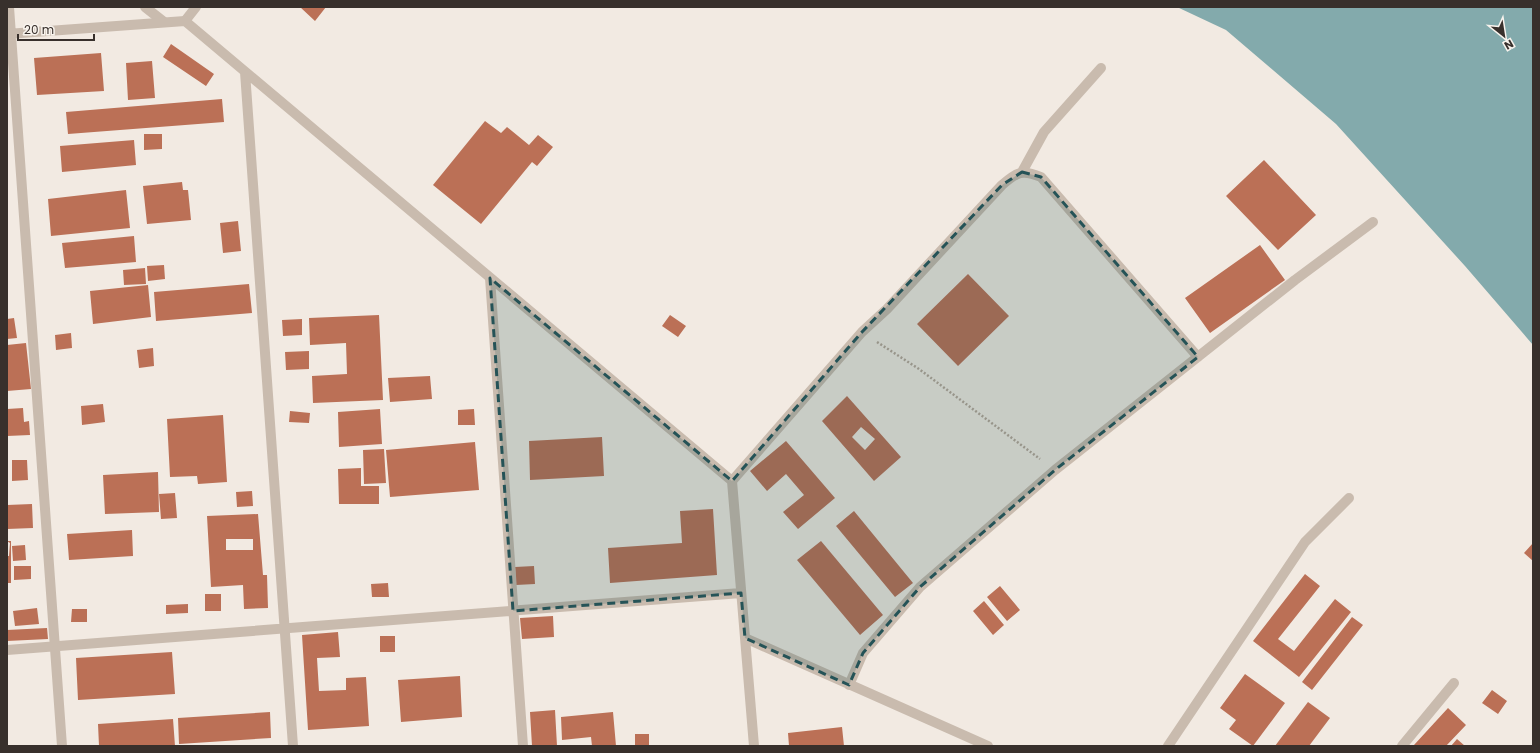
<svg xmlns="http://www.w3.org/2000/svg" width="1540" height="753" font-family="Poppins,sans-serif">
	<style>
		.water { fill: #83aaac }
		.building { fill: #bb7056; fill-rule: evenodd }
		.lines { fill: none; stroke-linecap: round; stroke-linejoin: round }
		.path { stroke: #b5a598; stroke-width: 2.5; stroke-dasharray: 2 2; stroke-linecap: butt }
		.service { stroke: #c9bbae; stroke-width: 10 }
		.minor { stroke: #c9bbae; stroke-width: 10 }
		.marked { fill: #255357; fill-opacity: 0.2; stroke: #255357; stroke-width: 3; stroke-dasharray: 8 5; stroke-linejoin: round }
	</style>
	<rect width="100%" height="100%" fill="#f2eae2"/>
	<path class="water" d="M 1177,7 L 1533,7 L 1533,345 L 1465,266 L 1336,124 L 1226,30 Z"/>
	<path class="building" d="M 300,7 L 326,7 L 315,21 Z
		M 171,44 L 214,74 L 206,86 L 163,57 Z
		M 101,53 L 104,91 L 37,95 L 34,58 Z
		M 152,61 L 155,98 L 128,100 L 126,63 Z
		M 222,99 L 224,122 L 68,134 L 66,112 Z
		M 485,121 L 501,133 L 507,127 L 529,145 L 538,135 L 553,147 L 537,166 L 532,162 L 481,224 L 433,185 Z
		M 144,134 L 162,134 L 162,149 L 144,150 Z
		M 134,140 L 136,165 L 62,172 L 60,146 Z
		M 1264,160 L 1316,215 L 1278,250 L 1226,196 Z
		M 182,182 L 183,190 L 188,190 L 191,220 L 147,224 L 143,186 Z
		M 126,190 L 130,228 L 51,236 L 48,199 Z
		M 238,221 L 241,251 L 223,253 L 220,223 Z
		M 134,236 L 136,262 L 65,268 L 62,243 Z
		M 1260,245 L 1285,280 L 1210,333 L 1185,298 Z
		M 164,265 L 165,279 L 148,281 L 147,266 Z
		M 145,268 L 146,284 L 124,285 L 123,270 Z
		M 968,274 L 1009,316 L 958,366 L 917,324 Z
		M 249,284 L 252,313 L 156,321 L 154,292 Z
		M 148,285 L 151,317 L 93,324 L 90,291 Z
		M 379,315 L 383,400 L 313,403 L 312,376 L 347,374 L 346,343 L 310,345 L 309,318 Z
		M 670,315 L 686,326 L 678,337 L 662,326 Z
		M 14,318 L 17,338 L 7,339 L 7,319 Z
		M 302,319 L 302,335 L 283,336 L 282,320 Z
		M 71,333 L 72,348 L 56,350 L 55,335 Z
		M 26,343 L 31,389 L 7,391 L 7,345 Z
		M 153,348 L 154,366 L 139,368 L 137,350 Z
		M 309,351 L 309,369 L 286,370 L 285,352 Z
		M 430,376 L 432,399 L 390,402 L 388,378 Z
		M 847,396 L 901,457 L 874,481 L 822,421 ZM 861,427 L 875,439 L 865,450 L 852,437 Z
		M 103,404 L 105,422 L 82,425 L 81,406 Z
		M 23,408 L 24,422 L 29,421 L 30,435 L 7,436 L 7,409 Z
		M 380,409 L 382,444 L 339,447 L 338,412 Z
		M 474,409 L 475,425 L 458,425 L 458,410 Z
		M 290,411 L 310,413 L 309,423 L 289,422 Z
		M 223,415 L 227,482 L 198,484 L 197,476 L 170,477 L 167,419 Z
		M 602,437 L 604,476 L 530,480 L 529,441 Z
		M 786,441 L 835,498 L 798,529 L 783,512 L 804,495 L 786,474 L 767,491 L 750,471 Z
		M 475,442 L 479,490 L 390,497 L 386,450 Z
		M 384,449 L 386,483 L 364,484 L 363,450 Z
		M 12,460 L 27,460 L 28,480 L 12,481 Z
		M 361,468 L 361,486 L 379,486 L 379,504 L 339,504 L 338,469 Z
		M 158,472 L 159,512 L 105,514 L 103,475 Z
		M 252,491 L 253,506 L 237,507 L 236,492 Z
		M 175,493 L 177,518 L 161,519 L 159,494 Z
		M 32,504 L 33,528 L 7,529 L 7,505 Z
		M 713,509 L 717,575 L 610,583 L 608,548 L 682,543 L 680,511 Z
		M 854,511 L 913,583 L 895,597 L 836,526 Z
		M 258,514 L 263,575 L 267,575 L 268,608 L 244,609 L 243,585 L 211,587 L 207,516 ZM 226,539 L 253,539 L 253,550 L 226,550 Z
		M 132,530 L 133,556 L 69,560 L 67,534 Z
		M 7,541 L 11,541 L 11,583 L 7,583 L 7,556 L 9,556 L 10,543 Z
		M 821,541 L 883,615 L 860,635 L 797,560 Z
		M 1533,543 L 1533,561 L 1524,553 Z
		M 25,545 L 26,560 L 13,561 L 12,546 Z
		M 14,566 L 31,566 L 31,579 L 14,580 Z
		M 534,566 L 535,584 L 516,585 L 515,567 Z
		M 1305,574 L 1320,586 L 1278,639 L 1294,651 L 1335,599 L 1351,612 L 1299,677 L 1253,641 Z
		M 388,583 L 389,597 L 372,597 L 371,584 Z
		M 1000,586 L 1020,610 L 1007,621 L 987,597 Z
		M 205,594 L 221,594 L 221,611 L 205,611 Z
		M 984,601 L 1004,625 L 993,635 L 973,611 Z
		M 188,604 L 188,613 L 166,614 L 166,605 Z
		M 37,608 L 39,624 L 15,626 L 13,611 Z
		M 72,609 L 87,609 L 87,622 L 71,622 Z
		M 553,616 L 554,637 L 522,639 L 520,618 Z
		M 1352,617 L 1363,625 L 1312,690 L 1302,682 Z
		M 47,628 L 48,639 L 7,641 L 7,630 Z
		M 338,632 L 340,657 L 317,658 L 319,691 L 346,690 L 346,678 L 366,677 L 369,726 L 308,730 L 302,635 Z
		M 380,636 L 395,636 L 395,652 L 380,652 Z
		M 172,652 L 175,694 L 78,700 L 76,658 Z
		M 1245,674 L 1285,703 L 1253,746 L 1229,729 L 1236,720 L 1220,708 Z
		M 460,676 L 462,717 L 401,722 L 398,680 Z
		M 1492,690 L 1507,701 L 1498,714 L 1482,703 Z
		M 1308,702 L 1330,718 L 1309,746 L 1275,746 Z
		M 1448,708 L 1466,725 L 1446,746 L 1416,746 L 1414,745 Z
		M 555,710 L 557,746 L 532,746 L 530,712 Z
		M 270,712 L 271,738 L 179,744 L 178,718 Z
		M 613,712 L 616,746 L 592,746 L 591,737 L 562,740 L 561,717 Z
		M 173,719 L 175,746 L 99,746 L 98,724 Z
		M 842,727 L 844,746 L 789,746 L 788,733 Z
		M 635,734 L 649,734 L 649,746 L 635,746 Z
		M 1457,739 L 1465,746 L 1451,746 Z"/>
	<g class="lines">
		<path class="path" d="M 877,342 L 919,369 L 1040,459"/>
		<path class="service" d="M 145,7 L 164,22
			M 185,21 L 196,7"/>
		<path class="minor" d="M 9,7 L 62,746
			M 7,34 L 185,21 L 732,481 L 754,746
			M 245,72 L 293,746
			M 1022,172 L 1044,132 L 1101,68
			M 490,278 L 523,746
			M 732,481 L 862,332 L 887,309 L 1002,185 C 1017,172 1022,169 1041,177 L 1198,357
			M 745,638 L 988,746
			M 7,650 L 741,593
			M 849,685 L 863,653 L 920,587 L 1055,470 L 1295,280 L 1373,222
			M 1168,746 L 1305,542 L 1349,498
			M 1402,746 L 1454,683"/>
	</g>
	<path class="marked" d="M 1022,172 L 1041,177 L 1198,357 L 1055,470 L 920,587 L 863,653 L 849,685 L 745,638 L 741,593 L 513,611 L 490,278 L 732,481 L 862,332 L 1002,185 Z"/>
	<rect width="1540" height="753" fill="none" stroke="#38302c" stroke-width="16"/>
	<g transform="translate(1504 36) rotate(150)" stroke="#f9f4ee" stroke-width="3" paint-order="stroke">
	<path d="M0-3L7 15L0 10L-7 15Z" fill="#38302c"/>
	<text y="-6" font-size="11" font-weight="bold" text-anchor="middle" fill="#38302c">N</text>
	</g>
	<path d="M18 34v6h76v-6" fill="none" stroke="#38302c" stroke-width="2"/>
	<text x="24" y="34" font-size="12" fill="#38302c" stroke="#f9f4ee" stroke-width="3" paint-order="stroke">20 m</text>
</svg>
